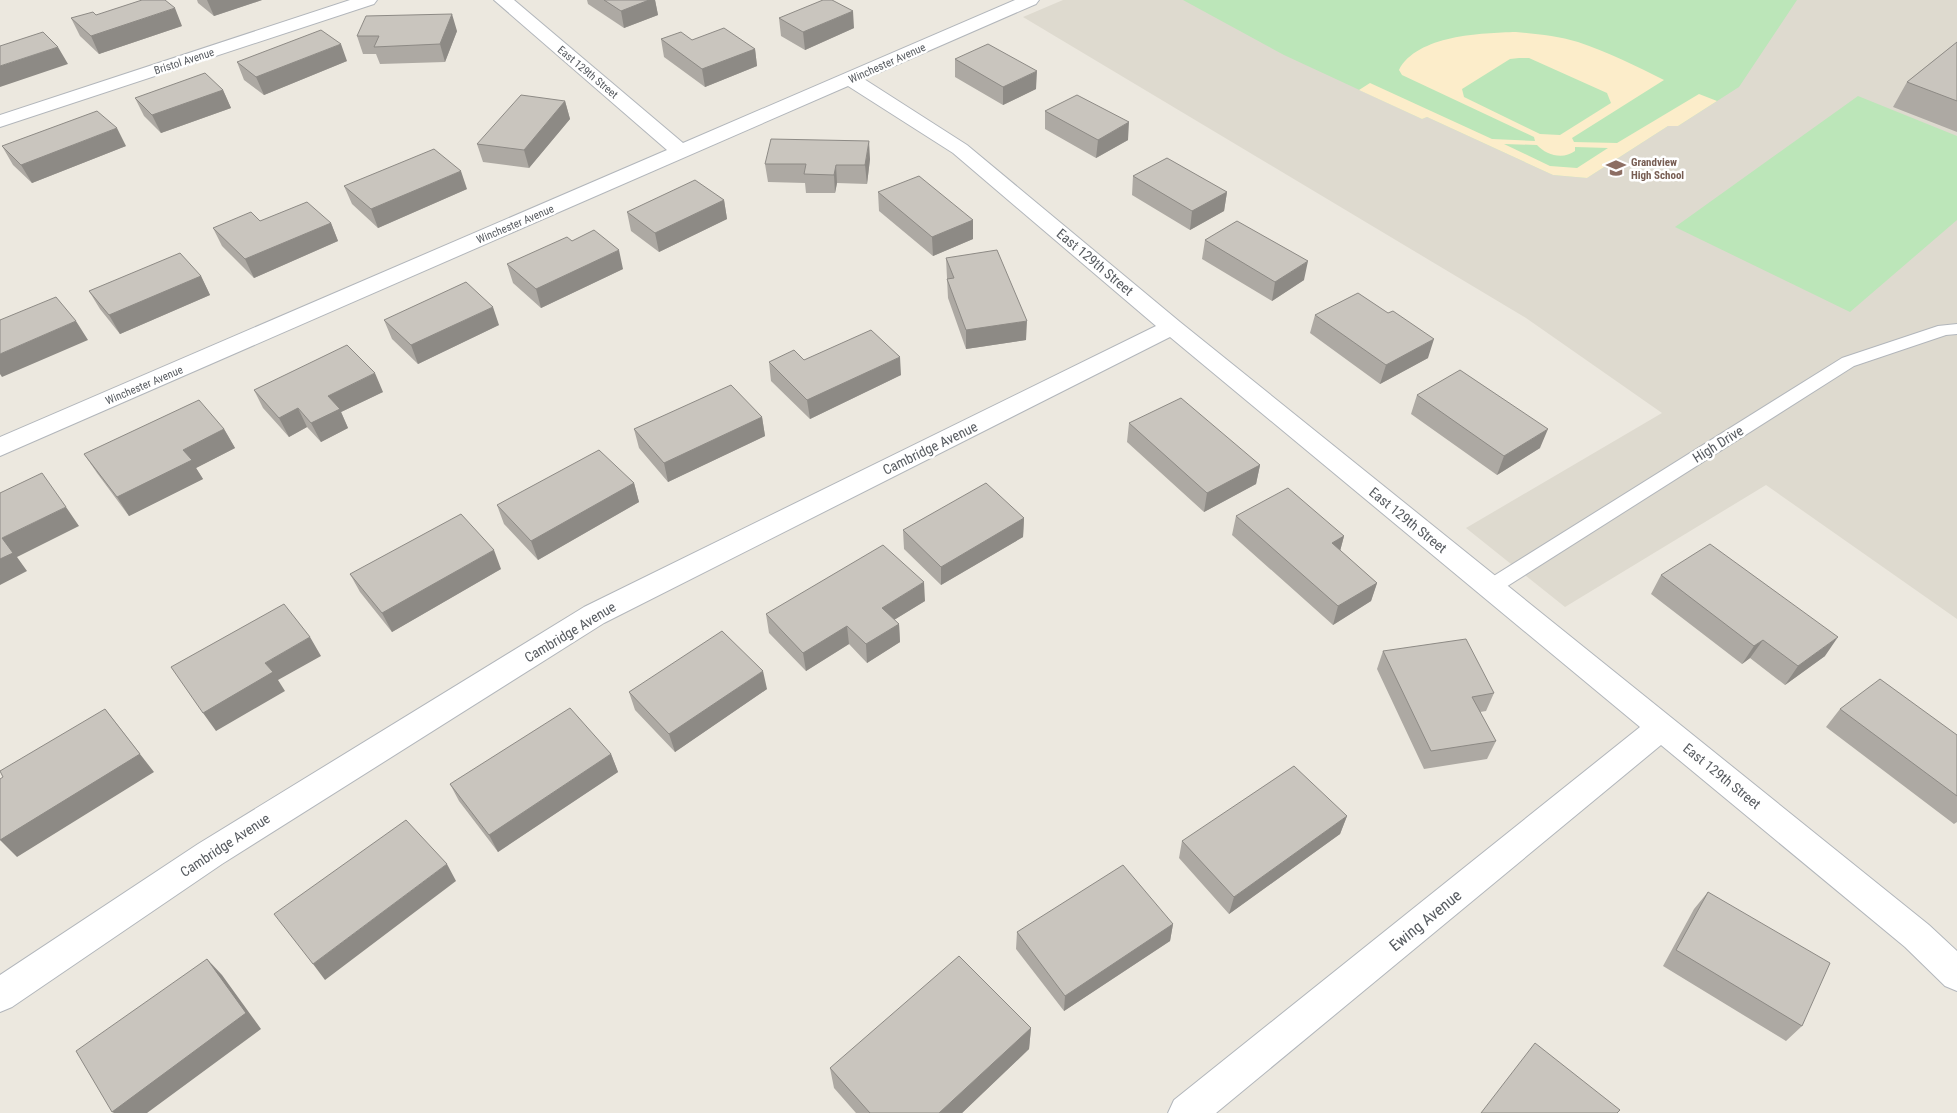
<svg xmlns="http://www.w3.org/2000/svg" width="1957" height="1113" font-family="'Roboto Condensed',sans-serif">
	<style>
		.education { fill: #dedacf }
		.green { fill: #bce6b9 }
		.sand { fill: #fcedca; fill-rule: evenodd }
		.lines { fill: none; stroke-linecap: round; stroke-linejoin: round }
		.service-casing { stroke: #b2b6bb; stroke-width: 2 }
		.minor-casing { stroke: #b2b6bb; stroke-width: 2 }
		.service { fill: #fff; fill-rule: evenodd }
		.minor { fill: #fff; fill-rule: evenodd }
		.wall { fill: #ada9a3 }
		.shaded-wall { fill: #8d8a85 }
		.building { fill: #c9c5be; stroke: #8d8a85 }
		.labels { text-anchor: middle; stroke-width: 5; stroke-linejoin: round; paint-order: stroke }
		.far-street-label { font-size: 11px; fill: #585c61; stroke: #fff }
		.far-education-label { font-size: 11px; font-weight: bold; fill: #785e54; stroke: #fff; text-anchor: start }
		.street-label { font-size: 14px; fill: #585c61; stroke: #fff }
		.near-street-label { font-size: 16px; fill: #585c61; stroke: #fff }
	</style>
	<rect width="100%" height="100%" fill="#ece8df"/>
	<path class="education" d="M 1063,0 L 1957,0 L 1957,619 L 1766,485 L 1565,607 L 1466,528 L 1662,413 L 1526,318 L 1023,17 Z"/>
	<path class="green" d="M 1183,0 L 1797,0 L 1739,87 L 1678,126 L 1668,126 L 1587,178 L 1553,175 L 1427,117 L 1422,119 L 1284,55 Z
		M 1858,96 L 1957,136 L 1957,220 L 1850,312 L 1675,227 Z"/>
	<path class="sand" d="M 1516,32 C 1537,34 1558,36 1578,42 C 1608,52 1636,66 1664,80 L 1572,138 L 1574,142 L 1617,143 L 1699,94 L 1717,101 L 1678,126 L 1668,126 L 1587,178 L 1553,175 L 1427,117 L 1422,119 L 1359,90 L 1370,83 L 1492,139 L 1535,141 L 1534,137 L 1402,75 L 1399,70 C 1417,35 1482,33 1516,32 ZM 1519,58 L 1529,58 L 1607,93 L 1611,103 L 1560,135 L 1540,134 L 1464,97 L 1462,89 L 1510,59 ZM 1504,144 L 1537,145 C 1546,155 1563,160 1575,151 L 1575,147 L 1608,148 L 1577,168 L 1550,166 Z"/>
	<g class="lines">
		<defs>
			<path id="service" d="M 1957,324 L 1957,334 L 1946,335 L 1854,366 L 1498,592 L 1491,595 L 1484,592 L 1481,587 L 1484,582 L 1842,358 L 1938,326 Z"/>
			<path id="minor" d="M 350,0 L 377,0 L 374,4 L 0,127 L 0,115 Z
				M 494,0 L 514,0 L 683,143 L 1015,0 L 1039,0 L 1036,4 L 864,79 L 967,145 L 1180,322 L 1929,925 L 1957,951 L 1957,991 L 1945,986 L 1905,947 L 1661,745 L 1216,1113 L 1168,1113 L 1174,1100 L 1640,727 L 1170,337 L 604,623 L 222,864 L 12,1007 L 0,1012 L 0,975 L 198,844 L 584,607 L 1156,326 L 953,153 L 848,86 L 0,456 L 0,437 L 667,150 Z"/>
		</defs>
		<use href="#service" class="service-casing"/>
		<use href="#minor" class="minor-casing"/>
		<use href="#service" class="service"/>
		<use href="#minor" class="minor"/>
	</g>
	<path class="wall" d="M 197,0 L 262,0 L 214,16 L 198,3 Z
		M 587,0 L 655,0 L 658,15 L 624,28 L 588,4 Z
		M 96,15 L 182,26 L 99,54 L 80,36 L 71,18 Z
		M 779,18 L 854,28 L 805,50 L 781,36 Z
		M 457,31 L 445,62 L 380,64 L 376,54 L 363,54 L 357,36 Z
		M 661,39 L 692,40 L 755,49 L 757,66 L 705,87 L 664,57 Z
		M 1957,42 L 1957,132 L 1893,107 L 1907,82 Z
		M 955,59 L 1036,89 L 1003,105 L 955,77 Z
		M 347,61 L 264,95 L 244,80 L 237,62 Z
		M 223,90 L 231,108 L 161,133 L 144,116 L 135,98 Z
		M 565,101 L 570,119 L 529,168 L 483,162 L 477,144 Z
		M 1045,111 L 1128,140 L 1096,158 L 1045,129 Z
		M 2,146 L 126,146 L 32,183 L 13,165 Z
		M 870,159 L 867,184 L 837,183 L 835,193 L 806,193 L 805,183 L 768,182 L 765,164 Z
		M 1133,176 L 1227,192 L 1224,211 L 1190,230 L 1132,195 Z
		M 344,186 L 467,189 L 378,228 L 352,204 Z
		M 878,192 L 973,220 L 973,239 L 933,256 L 879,211 Z
		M 724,200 L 727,219 L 659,252 L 631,231 L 627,212 Z
		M 260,221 L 331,223 L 338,241 L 254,278 L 222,246 L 213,228 Z
		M 1205,240 L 1304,280 L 1272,301 L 1202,259 Z
		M 572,241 L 623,269 L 541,308 L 513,283 L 507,264 Z
		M 946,258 L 1026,340 L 966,349 L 948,298 Z
		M 201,276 L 210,295 L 120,334 L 100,309 L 89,291 Z
		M 1388,313 L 1428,358 L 1380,384 L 1310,333 L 1315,315 Z
		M 384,320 L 499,325 L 418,364 L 392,339 Z
		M 804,360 L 901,375 L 810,419 L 771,381 L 769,362 Z
		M 254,390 L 383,392 L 341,412 L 348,428 L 321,442 L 307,427 L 289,437 L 263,408 Z
		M 1417,395 L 1540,448 L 1497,475 L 1411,414 Z
		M 762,417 L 765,436 L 668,482 L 639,448 L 634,429 Z
		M 1129,423 L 1260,465 L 1256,484 L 1204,512 L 1127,442 Z
		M 224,429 L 235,448 L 196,468 L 203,479 L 129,516 L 97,473 L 84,454 Z
		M 634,483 L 639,502 L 538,560 L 504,524 L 497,505 Z
		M 1236,516 L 1344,536 L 1340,551 L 1377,583 L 1371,601 L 1333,625 L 1232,535 Z
		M 1024,518 L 1023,537 L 941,585 L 904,549 L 903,530 Z
		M 501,569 L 392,632 L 360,592 L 350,574 Z
		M 1661,575 L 1825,656 L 1785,685 L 1750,658 L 1742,664 L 1651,594 Z
		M 925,601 L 894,620 L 899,624 L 900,642 L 867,663 L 849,644 L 806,671 L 769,633 L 766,614 Z
		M 1383,651 L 1494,693 L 1486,711 L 1480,712 L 1496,741 L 1487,759 L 1424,769 L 1377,669 Z
		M 767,689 L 675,752 L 635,710 L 629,692 Z
		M 1840,709 L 1957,735 L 1957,822 L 1954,824 L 1826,727 Z
		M 611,754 L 618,772 L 498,852 L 459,801 L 450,784 Z
		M 1347,816 L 1340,834 L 1229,914 L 1179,858 L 1182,841 Z
		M 1708,892 L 1802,1026 L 1786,1041 L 1663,966 L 1694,909 Z
		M 1173,924 L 1170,941 L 1064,1011 L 1016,949 L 1017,932 Z
		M 1031,1028 L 1029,1049 L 962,1113 L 856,1113 L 834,1088 L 830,1068 Z"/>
	<path class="shaded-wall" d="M 207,0 L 262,0 L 214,16 Z
		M 649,0 L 655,0 L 658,15 L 624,28 L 621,11 Z
		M 175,8 L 182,26 L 99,54 L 91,36 Z
		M 853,11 L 854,28 L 805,50 L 803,32 Z
		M 452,14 L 457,31 L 445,62 L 440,44 Z
		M 341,44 L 347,61 L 264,95 L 256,77 Z
		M 58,47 L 68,64 L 0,87 L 0,66 Z
		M 755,49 L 757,66 L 705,87 L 702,69 Z
		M 1037,71 L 1036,89 L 1003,105 L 1003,87 Z
		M 223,90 L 231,108 L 161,133 L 152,115 Z
		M 565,101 L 570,119 L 529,168 L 524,150 Z
		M 1129,122 L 1128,140 L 1096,158 L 1098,140 Z
		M 117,128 L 126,146 L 32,183 L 21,165 Z
		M 869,141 L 870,159 L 867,184 L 865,165 Z
		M 836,165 L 837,183 L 835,193 L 834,175 Z
		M 461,171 L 467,189 L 378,228 L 371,209 Z
		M 1227,192 L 1224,211 L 1190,230 L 1192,211 Z
		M 724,200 L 727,219 L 659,252 L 655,233 Z
		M 973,220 L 973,239 L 933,256 L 932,237 Z
		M 331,223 L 338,241 L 254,278 L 245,259 Z
		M 619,250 L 623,269 L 541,308 L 536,289 Z
		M 1308,261 L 1304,280 L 1272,301 L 1275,282 Z
		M 201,276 L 210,295 L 120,334 L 109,315 Z
		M 493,307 L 499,325 L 418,364 L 411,345 Z
		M 76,321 L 88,340 L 2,377 L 0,374 L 0,354 Z
		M 1027,321 L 1026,340 L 966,349 L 966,330 Z
		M 1434,339 L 1428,358 L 1380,384 L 1386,365 Z
		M 900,357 L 901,375 L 810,419 L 807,400 Z
		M 375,373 L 383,392 L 341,412 L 348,428 L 321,442 L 311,423 L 328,396 Z
		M 298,408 L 307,427 L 289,437 L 279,418 Z
		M 762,417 L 765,436 L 668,482 L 664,463 Z
		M 224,429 L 235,448 L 196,468 L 203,479 L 129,516 L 117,497 L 183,450 Z
		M 1548,429 L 1540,448 L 1497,475 L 1504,456 Z
		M 1260,465 L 1256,484 L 1204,512 L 1207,493 Z
		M 634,483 L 639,502 L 538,560 L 531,541 Z
		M 66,507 L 79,526 L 17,557 L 27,571 L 0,585 L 0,559 L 2,538 Z
		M 1024,518 L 1023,537 L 941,585 L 941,567 Z
		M 1344,536 L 1339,555 L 1332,543 Z
		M 494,550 L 501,569 L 392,632 L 382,613 Z
		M 924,582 L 925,601 L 884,626 L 882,608 Z
		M 1377,583 L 1371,601 L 1333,625 L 1338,606 Z
		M 899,624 L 900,642 L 867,663 L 866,644 Z
		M 847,626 L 849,644 L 806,671 L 803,653 Z
		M 310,637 L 321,656 L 278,680 L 285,691 L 216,731 L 203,713 L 265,663 Z
		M 1838,637 L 1825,656 L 1785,685 L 1798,666 Z
		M 1763,640 L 1750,658 L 1742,664 L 1754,646 Z
		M 763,671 L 767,689 L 675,752 L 669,734 Z
		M 105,709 L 154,772 L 17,857 L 0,840 Z
		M 611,754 L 618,772 L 498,852 L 489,835 Z
		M 1347,816 L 1340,834 L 1229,914 L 1234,897 Z
		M 447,864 L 456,881 L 325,980 L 313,964 Z
		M 1173,924 L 1170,941 L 1064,1011 L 1065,996 Z
		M 207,959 L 222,975 L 261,1029 L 147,1113 L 114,1113 L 112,1112 Z
		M 1031,1028 L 1029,1049 L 962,1113 L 939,1113 Z"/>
	<path class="building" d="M 142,0 L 165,0 L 175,8 L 91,36 L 71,18 L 93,12 L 96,15 Z
		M 604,0 L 649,0 L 621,11 Z
		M 823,0 L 832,0 L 853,11 L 803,32 L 779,18 Z
		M 452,14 L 440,44 L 374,47 L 379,36 L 357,36 L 366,16 Z
		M 724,28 L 755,49 L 702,69 L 661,39 L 681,32 L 692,40 Z
		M 321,30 L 341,44 L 256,77 L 237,62 Z
		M 43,32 L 58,47 L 0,66 L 0,46 Z
		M 1957,42 L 1957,101 L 1907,82 Z
		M 988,44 L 1037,71 L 1003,87 L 955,59 Z
		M 205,73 L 223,90 L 152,115 L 135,98 Z
		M 521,95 L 565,101 L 524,150 L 477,144 Z
		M 1077,95 L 1129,122 L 1098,140 L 1045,111 Z
		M 97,111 L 117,128 L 21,165 L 2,146 Z
		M 771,139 L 869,141 L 865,165 L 836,165 L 834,175 L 804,174 L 806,164 L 765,164 Z
		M 434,149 L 461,171 L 371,209 L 344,186 Z
		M 1167,158 L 1227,192 L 1192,211 L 1133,176 Z
		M 919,176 L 973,220 L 932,237 L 878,192 Z
		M 695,180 L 724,200 L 655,233 L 627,212 Z
		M 307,202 L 331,223 L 245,259 L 213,228 L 251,212 L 260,221 Z
		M 1237,221 L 1308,261 L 1275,282 L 1205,240 Z
		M 594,230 L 619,250 L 536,289 L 507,264 L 567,237 L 572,241 Z
		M 997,250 L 1027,321 L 966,330 L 947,279 L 954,278 L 946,258 Z
		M 180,253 L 201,276 L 109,315 L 89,291 Z
		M 466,282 L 493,307 L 411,345 L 384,320 Z
		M 1358,293 L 1388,313 L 1393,311 L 1434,339 L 1386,365 L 1315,315 Z
		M 56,297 L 76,321 L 0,354 L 0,320 Z
		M 871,330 L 900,357 L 807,400 L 769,362 L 794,350 L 804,360 Z
		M 347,345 L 375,373 L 328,396 L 340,409 L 311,423 L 298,408 L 279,418 L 254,390 Z
		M 1460,370 L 1548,429 L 1504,456 L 1417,395 Z
		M 731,385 L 762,417 L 664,463 L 634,429 Z
		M 1181,398 L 1260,465 L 1207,493 L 1129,423 Z
		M 199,400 L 224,429 L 183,450 L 192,460 L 117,497 L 84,454 Z
		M 599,450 L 634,483 L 531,541 L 497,505 Z
		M 42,473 L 66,507 L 2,538 L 13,553 L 0,559 L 0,493 Z
		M 986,483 L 1024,518 L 941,567 L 903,530 Z
		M 1288,488 L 1344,536 L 1332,543 L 1377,583 L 1338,606 L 1236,516 Z
		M 461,514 L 494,550 L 382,613 L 350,574 Z
		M 1710,544 L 1838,637 L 1798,666 L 1763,640 L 1754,646 L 1661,575 Z
		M 883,545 L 924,582 L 882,608 L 899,624 L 866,644 L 847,626 L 803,653 L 766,614 Z
		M 284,604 L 310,637 L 265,663 L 273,672 L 203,713 L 171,667 Z
		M 722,631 L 763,671 L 669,734 L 629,692 Z
		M 1466,639 L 1494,693 L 1472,697 L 1496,741 L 1431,751 L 1383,651 Z
		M 1880,679 L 1957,735 L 1957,796 L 1840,709 Z
		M 570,708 L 611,754 L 489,835 L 450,784 Z
		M 105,709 L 140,754 L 0,840 L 0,779 L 3,777 L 0,771 Z
		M 1294,766 L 1347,816 L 1234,897 L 1182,841 Z
		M 406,820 L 447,864 L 313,964 L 274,914 Z
		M 1123,865 L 1173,924 L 1065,996 L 1017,932 Z
		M 1708,892 L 1830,963 L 1802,1026 L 1676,950 Z
		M 959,956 L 1031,1028 L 939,1113 L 870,1113 L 830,1068 Z
		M 207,959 L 246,1013 L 112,1112 L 76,1051 Z
		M 1535,1043 L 1620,1110 L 1617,1113 L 1481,1113 Z"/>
	<defs>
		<symbol id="school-bare" viewBox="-9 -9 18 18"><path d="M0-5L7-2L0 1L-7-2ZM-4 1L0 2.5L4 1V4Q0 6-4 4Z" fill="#8d6e63" stroke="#fff" stroke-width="2.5" paint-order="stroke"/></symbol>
	</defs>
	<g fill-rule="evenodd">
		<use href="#school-bare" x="1602" y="154" width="28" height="28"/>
	</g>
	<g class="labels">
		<g class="far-street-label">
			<text transform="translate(184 61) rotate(-18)" y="4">Bristol Avenue</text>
			<text transform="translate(887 63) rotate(-24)" y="4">Winchester Avenue</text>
			<text transform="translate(588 72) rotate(40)" y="4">East 129th Street</text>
			<text transform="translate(515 224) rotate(-23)" y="4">Winchester Avenue</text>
			<text transform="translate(144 385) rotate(-23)" y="4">Winchester Avenue</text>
		</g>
		<g class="far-education-label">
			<text x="1631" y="166">Grandview<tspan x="1631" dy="13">High School</tspan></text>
		</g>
		<g class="street-label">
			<text transform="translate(1095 262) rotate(40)" y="5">East 129th Street</text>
			<text transform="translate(1718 444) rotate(-32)" y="5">High Drive</text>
			<text transform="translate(930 448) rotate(-26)" y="5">Cambridge Avenue</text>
			<text transform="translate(1408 520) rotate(39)" y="5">East 129th Street</text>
			<text transform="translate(570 632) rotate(-31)" y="5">Cambridge Avenue</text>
			<text transform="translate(1722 776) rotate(39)" y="5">East 129th Street</text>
			<text transform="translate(225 845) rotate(-33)" y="5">Cambridge Avenue</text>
		</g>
		<g class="near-street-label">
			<text transform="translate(1425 920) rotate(-39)" y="6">Ewing Avenue</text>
		</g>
	</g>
</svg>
